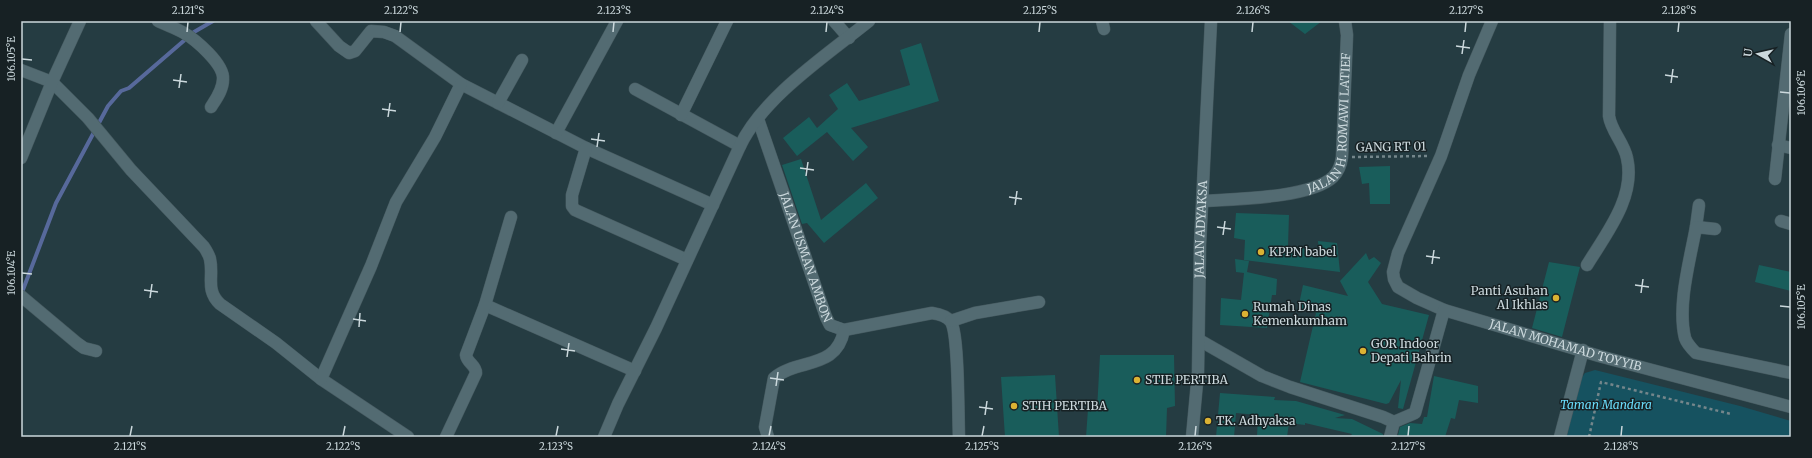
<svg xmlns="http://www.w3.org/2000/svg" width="1812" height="458" font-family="Merriweather,serif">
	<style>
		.green { fill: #165260 }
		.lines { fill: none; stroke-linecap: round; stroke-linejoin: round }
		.stream { stroke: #57699b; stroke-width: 4 }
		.building { fill: #195d5b }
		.minor-casing { stroke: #45595f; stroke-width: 13 }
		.path { stroke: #74868b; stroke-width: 2.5; stroke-dasharray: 3 3; stroke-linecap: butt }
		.minor { stroke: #536b72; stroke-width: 12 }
		.ticks { fill: none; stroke: #cbd8dc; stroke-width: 1.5 }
		.poi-dot { fill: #dbb233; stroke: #172124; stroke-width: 1.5 }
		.labels { text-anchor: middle; stroke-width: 3; stroke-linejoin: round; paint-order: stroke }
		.street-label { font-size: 12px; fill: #cbd8dc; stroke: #172124 }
		.poi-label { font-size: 12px; fill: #cbd8dc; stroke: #172124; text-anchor: start }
		.park-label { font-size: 12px; font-style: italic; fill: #69dcfa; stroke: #172124 }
		.neatline { fill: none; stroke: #cbd8dc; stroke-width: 1.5 }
		.ticks-label { font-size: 10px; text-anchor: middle; fill: #cbd8dc }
	</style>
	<rect width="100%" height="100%" fill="#253c42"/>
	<path class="green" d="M 1595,370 L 1740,406 L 1791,421 L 1791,437 L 1566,437 L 1578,383 L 1585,373 Z"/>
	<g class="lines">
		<path class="stream" d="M 21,295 L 56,203 L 108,106 L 121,91 L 129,88 L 194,32 L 213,21"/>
	</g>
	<path class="building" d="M 1288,21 L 1322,21 L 1305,34 Z
		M 921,43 L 939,101 L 851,128 L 868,147 L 853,161 L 827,132 L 797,156 L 783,138 L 809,117 L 817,128 L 838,109 L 829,95 L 847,83 L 859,101 L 910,85 L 900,50 Z
		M 801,159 L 821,220 L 866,183 L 878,198 L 824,243 L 807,223 L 802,224 L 782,165 Z
		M 1390,166 L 1390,204 L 1370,204 L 1369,183 L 1362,184 L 1359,167 Z
		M 1236,213 L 1289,215 L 1288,246 L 1319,251 L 1318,241 L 1337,243 L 1340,272 L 1244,260 L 1245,240 L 1234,238 Z
		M 1366,253 L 1369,260 L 1374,257 L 1381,263 L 1368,282 L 1382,304 L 1429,315 L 1403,409 L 1398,408 L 1401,380 L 1389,403 L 1386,404 L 1300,382 L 1316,313 L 1298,309 L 1303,285 L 1348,296 L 1340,281 Z
		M 1235,259 L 1249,261 L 1247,272 L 1277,279 L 1276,295 L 1272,295 L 1267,328 L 1220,325 L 1221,298 L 1241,300 L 1244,273 L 1236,272 Z
		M 1549,262 L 1580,267 L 1562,337 L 1532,328 Z
		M 1759,265 L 1791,272 L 1791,291 L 1755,282 Z
		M 1100,355 L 1174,355 L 1175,406 L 1167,408 L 1166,437 L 1086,437 L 1088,409 L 1097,410 Z
		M 1055,375 L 1059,437 L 1005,437 L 1001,377 Z
		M 1434,376 L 1478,386 L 1478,403 L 1459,400 L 1455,419 L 1451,418 L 1445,437 L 1398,435 L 1400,427 L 1410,423 L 1422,424 L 1424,417 L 1427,417 Z
		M 1220,393 L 1275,397 L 1274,400 L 1296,401 L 1345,415 L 1335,418 L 1352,419 L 1383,434 L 1383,437 L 1350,437 L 1352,434 L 1305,423 L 1305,425 L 1289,423 L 1287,437 L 1257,437 L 1258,415 L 1236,413 L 1234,437 L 1216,437 Z"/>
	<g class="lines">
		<defs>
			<g id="minor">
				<path d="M 158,21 C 166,25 176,28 184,33 C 196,40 224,64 223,79 C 223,90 216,99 211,107"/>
				<path d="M 316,21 L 339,46 L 349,53 L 355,51 L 371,31 L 384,32 L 395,36 L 461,84 L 586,148 L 713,205"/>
				<path d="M 834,21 L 849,38"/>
				<path d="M 1102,21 L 1104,29"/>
				<path d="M 21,70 L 52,82 L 88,118 L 131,170 L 204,247 C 206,250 209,255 210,259 C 214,276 205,290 220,304 L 276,343 L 321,379 L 408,437"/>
				<path d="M 635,89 L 740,146"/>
				<path d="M 498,103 L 522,60"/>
				<path d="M 681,115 L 727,21"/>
				<path id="s1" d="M 758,119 L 826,317 L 830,325 L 844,330 L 932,313 C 939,314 947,316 951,322 C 959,335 958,417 959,437"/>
				<path d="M 556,133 L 617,21"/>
				<path d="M 1778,145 L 1791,148"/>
				<path d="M 586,148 L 572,195 L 572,206 L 575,210 L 687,260"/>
				<path d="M 21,158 L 52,82 L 80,21"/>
				<path d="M 1775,179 L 1791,34"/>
				<path id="s2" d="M 1204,201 C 1235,199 1311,198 1333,177 C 1339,171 1341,165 1342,157 L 1347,35 L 1345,21"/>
				<path d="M 1781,221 L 1791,224"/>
				<path d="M 1696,227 L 1699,205"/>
				<path d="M 1715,229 L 1696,227 C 1690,260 1677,305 1685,338 C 1687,344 1691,348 1696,353 L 1791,373"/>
				<path d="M 1587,265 C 1606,234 1636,197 1627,158 C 1624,143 1611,131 1609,116 L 1610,21"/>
				<path d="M 21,296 L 77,343 L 84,348 L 96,351"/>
				<path d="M 485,305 L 635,371"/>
				<path d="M 1444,310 L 1417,298 L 1398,287 L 1394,279 L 1393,272 L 1398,253 L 1441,156 L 1469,75 L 1492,21"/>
				<path d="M 951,321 L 975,313 L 1039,302"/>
				<path d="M 1199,340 L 1262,376 L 1290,387 L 1383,417 L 1394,422"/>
				<path d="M 321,379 L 371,266 L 396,202 L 435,137 L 461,84"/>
				<path d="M 446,437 L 476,373 C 476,365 467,363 466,355 L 485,305 L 511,217"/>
				<path d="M 604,437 L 618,404 L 656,328 L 740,146 C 763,97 827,55 869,21"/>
				<path d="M 768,437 L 765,427 L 774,378 C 798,358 837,370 844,330"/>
				<path id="s3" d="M 1192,437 L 1198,372 L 1200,245 L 1211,21"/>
				<path id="s4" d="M 1390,437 L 1394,422 L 1415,413 L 1444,310 L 1599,356 L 1791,407"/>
				<path d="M 1560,437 L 1583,350"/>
			</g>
		</defs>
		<use href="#minor" class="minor-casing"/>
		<path class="path" d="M 1352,157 L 1429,156
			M 1589,437 L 1601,382 L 1731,414"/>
		<use href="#minor" class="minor"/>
	</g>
	<path class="ticks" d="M 187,32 L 188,22M 400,32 L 401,22M 613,32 L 614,22M 826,32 L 827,22M 1039,32 L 1040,22M 1252,32 L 1253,22M 1465,32 L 1466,22M 1678,32 L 1679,22M 1456,46 L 1470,48M 1462,54 L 1464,40M 22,59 L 32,60M 1665,75 L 1678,77M 173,80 L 187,82M 1671,83 L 1673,69M 179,88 L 181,74M 1780,92 L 1790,93M 382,109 L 396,111M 388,117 L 390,103M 591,139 L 605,141M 597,147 L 599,133M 800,168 L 814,170M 806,176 L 808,162M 1009,197 L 1022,199M 1015,205 L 1017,191M 1217,227 L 1231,229M 1223,235 L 1225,221M 1426,256 L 1440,258M 1432,264 L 1434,250M 22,273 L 32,274M 1635,285 L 1649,287M 144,290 L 158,292M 1641,293 L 1643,279M 150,298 L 152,284M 1780,306 L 1790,307M 353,319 L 366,321M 359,327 L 360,313M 561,349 L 575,351M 567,357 L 569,343M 770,378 L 784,380M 776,386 L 778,372M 979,407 L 993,409M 985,415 L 987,401M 130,436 L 132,426M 343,436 L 345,426M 556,436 L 558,426M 769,436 L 771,426M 982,436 L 984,426M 1195,436 L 1196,426M 1408,436 L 1409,426M 1621,436 L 1622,426"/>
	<g class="poi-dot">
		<circle cx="1261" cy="252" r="4"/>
		<circle cx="1556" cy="298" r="4"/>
		<circle cx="1245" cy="314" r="4"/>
		<circle cx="1363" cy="351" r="4"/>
		<circle cx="1137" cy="380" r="4"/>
		<circle cx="1014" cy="406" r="4"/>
		<circle cx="1208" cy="421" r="4"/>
	</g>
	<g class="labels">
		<g class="street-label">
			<text dy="4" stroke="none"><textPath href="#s2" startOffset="182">JALAN H. ROMAWI LATIEF</textPath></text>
			<text transform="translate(1391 147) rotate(-1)" y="4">GANG RT 01</text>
			<text dy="4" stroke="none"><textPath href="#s3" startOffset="208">JALAN ADYAKSA</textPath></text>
			<text dy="4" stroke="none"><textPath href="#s1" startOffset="146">JALAN USMAN AMBON</textPath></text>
			<text dy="4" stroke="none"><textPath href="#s4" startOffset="272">JALAN MOHAMAD TOYYIB</textPath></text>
		</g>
		<g class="poi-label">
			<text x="1269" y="256">KPPN babel</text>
			<text x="1548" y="295" text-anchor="end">Panti Asuhan<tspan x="1548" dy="14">Al Ikhlas</tspan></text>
			<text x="1253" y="311">Rumah Dinas<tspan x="1253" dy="14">Kemenkumham</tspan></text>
			<text x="1371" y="348">GOR Indoor<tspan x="1371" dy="14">Depati Bahrin</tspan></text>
			<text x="1145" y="384">STIE PERTIBA</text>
			<text x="1022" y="410">STIH PERTIBA</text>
			<text x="1216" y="425">TK. Adhyaksa</text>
		</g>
		<g class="park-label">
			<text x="1606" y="409">Taman Mandara</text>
		</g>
	</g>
	<rect width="1812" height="458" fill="none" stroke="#172124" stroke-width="44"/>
	<g transform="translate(1758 54) rotate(278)" stroke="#172124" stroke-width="3" paint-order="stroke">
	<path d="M0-3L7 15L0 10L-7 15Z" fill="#cbd8dc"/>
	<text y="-6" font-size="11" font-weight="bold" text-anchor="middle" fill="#cbd8dc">U</text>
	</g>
	<rect x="22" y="22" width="1768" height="414" class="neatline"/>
	<g class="ticks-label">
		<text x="188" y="14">2.121°S</text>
		<text x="401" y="14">2.122°S</text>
		<text x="614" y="14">2.123°S</text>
		<text x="827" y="14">2.124°S</text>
		<text x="1040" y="14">2.125°S</text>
		<text x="1253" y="14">2.126°S</text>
		<text x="1466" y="14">2.127°S</text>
		<text x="1679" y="14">2.128°S</text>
		<text transform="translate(11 59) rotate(-90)" y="4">106.105°E</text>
		<text transform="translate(1801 93) rotate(-90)" y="4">106.106°E</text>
		<text transform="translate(11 273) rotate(-90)" y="4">106.104°E</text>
		<text transform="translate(1801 307) rotate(-90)" y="4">106.105°E</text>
		<text x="130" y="450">2.121°S</text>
		<text x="343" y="450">2.122°S</text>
		<text x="556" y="450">2.123°S</text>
		<text x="769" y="450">2.124°S</text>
		<text x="982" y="450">2.125°S</text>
		<text x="1195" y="450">2.126°S</text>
		<text x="1408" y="450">2.127°S</text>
		<text x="1621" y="450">2.128°S</text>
	</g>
</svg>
